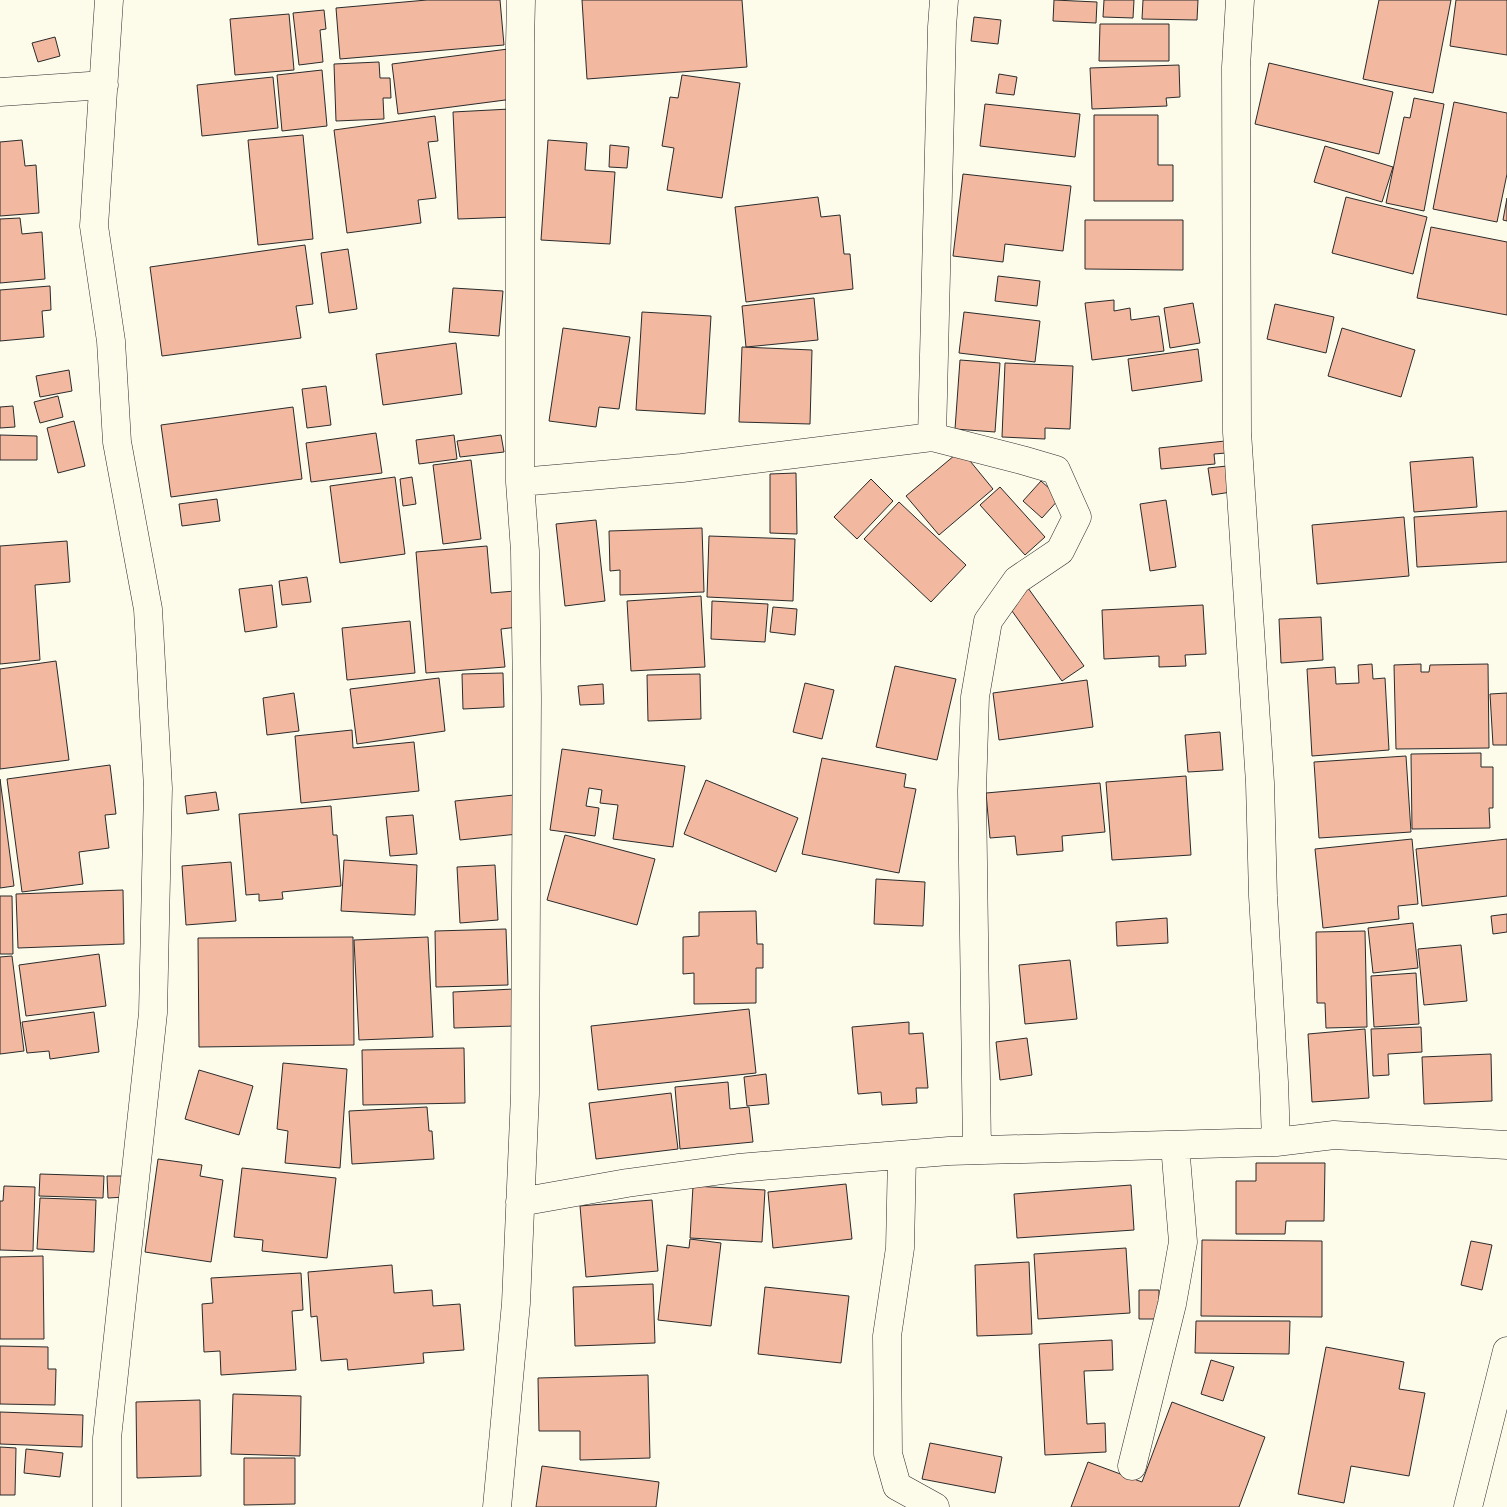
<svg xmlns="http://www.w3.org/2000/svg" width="1507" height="1507" font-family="'Roboto Condensed',sans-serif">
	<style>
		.building { fill: #f2b8a0; stroke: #2b2b2b }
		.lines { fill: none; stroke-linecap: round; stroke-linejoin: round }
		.minor-casing { stroke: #2b2b2b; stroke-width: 29 }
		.minor { stroke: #fdfbea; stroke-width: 28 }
	</style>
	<rect width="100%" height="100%" fill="#fdfbea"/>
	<path class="building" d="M 427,0 L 500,0 L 504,45 L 340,59 L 336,8 Z
		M 582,0 L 742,0 L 747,67 L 587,79 Z
		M 1054,0 L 1097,2 L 1096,23 L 1053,21 Z
		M 1104,0 L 1134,0 L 1133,18 L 1103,17 Z
		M 1143,0 L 1198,0 L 1197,20 L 1142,19 Z
		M 1379,0 L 1451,0 L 1433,93 L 1363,79 Z
		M 1456,0 L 1507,0 L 1507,55 L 1450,46 Z
		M 324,10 L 326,29 L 320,30 L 323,62 L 299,65 L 293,13 Z
		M 289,14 L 294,70 L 235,75 L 230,19 Z
		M 974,17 L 1001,20 L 998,44 L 971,41 Z
		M 1100,24 L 1169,24 L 1169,61 L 1099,61 Z
		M 55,37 L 60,56 L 38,62 L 32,43 Z
		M 508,49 L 513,99 L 398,114 L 392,64 Z
		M 379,62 L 380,78 L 390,78 L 391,98 L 383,98 L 384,119 L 336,121 L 334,64 Z
		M 1269,63 L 1393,92 L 1379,154 L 1255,124 Z
		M 1179,65 L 1180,97 L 1166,98 L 1167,106 L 1092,109 L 1090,68 Z
		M 322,70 L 327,126 L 282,131 L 277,75 Z
		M 999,74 L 1017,77 L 1014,95 L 996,93 Z
		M 682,75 L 740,83 L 722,198 L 667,190 L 674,148 L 662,146 L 670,97 L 678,98 Z
		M 273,77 L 278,128 L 202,136 L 197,85 Z
		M 1414,98 L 1444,104 L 1424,211 L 1386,203 L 1404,117 L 1410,118 Z
		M 1454,102 L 1507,113 L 1507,174 L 1497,222 L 1433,209 Z
		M 985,104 L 1080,114 L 1075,157 L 980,146 Z
		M 510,109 L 514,217 L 458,219 L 453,112 Z
		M 1094,115 L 1158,115 L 1158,165 L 1173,165 L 1173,201 L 1094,201 Z
		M 435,116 L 438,141 L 428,142 L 436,198 L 418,200 L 421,223 L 347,233 L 334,130 Z
		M 303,135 L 313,239 L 258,245 L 248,140 Z
		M 22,140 L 25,166 L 36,165 L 39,213 L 0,216 L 0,142 Z
		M 548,140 L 587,143 L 585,170 L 615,172 L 610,244 L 541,240 Z
		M 610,145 L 629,147 L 627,168 L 609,167 Z
		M 1325,146 L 1393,167 L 1382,202 L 1314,182 Z
		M 963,174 L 1071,186 L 1063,251 L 1005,244 L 1003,262 L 953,256 Z
		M 818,197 L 821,217 L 840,215 L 844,254 L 850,254 L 853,289 L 746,302 L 735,207 Z
		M 1346,197 L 1427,217 L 1413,274 L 1332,253 Z
		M 1507,198 L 1507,221 L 1503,220 Z
		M 20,218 L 22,234 L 42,232 L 45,279 L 0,283 L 0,219 Z
		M 1085,220 L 1183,220 L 1183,270 L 1085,269 Z
		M 1431,227 L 1507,242 L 1507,315 L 1417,298 Z
		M 305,245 L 313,304 L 296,306 L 301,338 L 162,356 L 150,267 Z
		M 348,249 L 357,309 L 329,313 L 321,253 Z
		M 998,276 L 1040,281 L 1037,306 L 995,301 Z
		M 50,286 L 51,310 L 42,311 L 44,337 L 0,341 L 0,290 Z
		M 453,288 L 503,291 L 499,336 L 449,332 Z
		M 814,298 L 818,340 L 746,347 L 742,306 Z
		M 1114,300 L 1114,311 L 1130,308 L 1131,320 L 1159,316 L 1164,351 L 1092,360 L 1085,303 Z
		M 1193,303 L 1200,343 L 1170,348 L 1164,308 Z
		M 1275,304 L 1334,317 L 1326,353 L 1267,339 Z
		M 642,312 L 711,316 L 705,414 L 636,410 Z
		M 964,312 L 1040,321 L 1035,362 L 959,353 Z
		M 563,328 L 630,337 L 619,409 L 599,407 L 596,427 L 549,421 Z
		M 1342,328 L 1415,350 L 1401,397 L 1328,376 Z
		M 456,343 L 462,394 L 383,405 L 376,354 Z
		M 742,347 L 812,350 L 810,424 L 739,422 Z
		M 1198,349 L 1202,381 L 1132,391 L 1128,359 Z
		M 960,360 L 1000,363 L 995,432 L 955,429 Z
		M 1005,363 L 1073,366 L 1070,429 L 1045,428 L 1045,439 L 1002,437 Z
		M 69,370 L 72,391 L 40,397 L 36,376 Z
		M 326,386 L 331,425 L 307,428 L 302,389 Z
		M 58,396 L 63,417 L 40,423 L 34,402 Z
		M 13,406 L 15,427 L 0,428 L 0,407 Z
		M 293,407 L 302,479 L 171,497 L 161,425 Z
		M 74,421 L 85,466 L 58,473 L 47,428 Z
		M 376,433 L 382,473 L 311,482 L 306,443 Z
		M 0,435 L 37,436 L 37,460 L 0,460 Z
		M 454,435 L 457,459 L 419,464 L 416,440 Z
		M 501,435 L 504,452 L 460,457 L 457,441 Z
		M 1225,441 L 1226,453 L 1214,454 L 1215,464 L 1161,469 L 1159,448 Z
		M 961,450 L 993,489 L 939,535 L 906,496 Z
		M 1473,457 L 1477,507 L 1414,512 L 1410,462 Z
		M 471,460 L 481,539 L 443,544 L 433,465 Z
		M 1227,466 L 1231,492 L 1212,495 L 1208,468 Z
		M 796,473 L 797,534 L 770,533 L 770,474 Z
		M 395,477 L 405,554 L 340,563 L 330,486 Z
		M 412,477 L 416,504 L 403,506 L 400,479 Z
		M 871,479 L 893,501 L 857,539 L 834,517 Z
		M 1041,481 L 1060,498 L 1042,518 L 1023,501 Z
		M 1000,487 L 1045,537 L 1025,555 L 980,505 Z
		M 217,499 L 220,521 L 182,526 L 179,504 Z
		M 1166,500 L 1176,567 L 1150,571 L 1140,504 Z
		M 899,502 L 966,565 L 931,602 L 864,539 Z
		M 1507,511 L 1507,562 L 1417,567 L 1414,517 Z
		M 1404,517 L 1409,576 L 1317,584 L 1312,525 Z
		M 596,520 L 605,601 L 565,606 L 556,524 Z
		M 702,528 L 704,592 L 620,595 L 620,570 L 610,571 L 609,531 Z
		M 709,536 L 795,539 L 793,601 L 707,597 Z
		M 67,541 L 70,582 L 35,585 L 40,660 L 0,664 L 0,546 Z
		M 487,546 L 491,593 L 515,591 L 518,627 L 501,629 L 505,667 L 426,673 L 416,552 Z
		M 307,577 L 311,602 L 282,605 L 279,581 Z
		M 272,585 L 277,627 L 245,632 L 239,589 Z
		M 1028,588 L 1084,666 L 1062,681 L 1007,604 Z
		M 701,596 L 705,667 L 631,671 L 627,601 Z
		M 712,601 L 768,604 L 765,642 L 711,639 Z
		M 1203,605 L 1206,654 L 1185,655 L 1186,666 L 1159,667 L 1159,656 L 1104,659 L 1102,610 Z
		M 773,607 L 797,609 L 795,635 L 770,632 Z
		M 1321,617 L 1323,660 L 1281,663 L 1279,619 Z
		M 410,621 L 415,673 L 347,680 L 342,628 Z
		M 56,661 L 69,760 L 0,769 L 0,669 Z
		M 1372,664 L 1373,679 L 1385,678 L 1389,750 L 1312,756 L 1307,669 L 1335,667 L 1336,684 L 1359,683 L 1358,665 Z
		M 1421,664 L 1421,672 L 1429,672 L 1430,665 L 1488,664 L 1489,748 L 1396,749 L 1394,665 Z
		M 895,666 L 956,679 L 937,760 L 876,747 Z
		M 503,673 L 504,707 L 463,709 L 462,674 Z
		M 700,674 L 701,719 L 648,721 L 647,675 Z
		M 439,678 L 445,731 L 357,744 L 350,689 Z
		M 1087,680 L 1093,727 L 999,740 L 993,693 Z
		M 805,683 L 834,690 L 822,739 L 793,732 Z
		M 603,684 L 604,704 L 580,705 L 578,686 Z
		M 294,693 L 299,731 L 267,735 L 263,698 Z
		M 1507,693 L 1507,745 L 1493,745 L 1490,694 Z
		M 352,730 L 353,748 L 414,742 L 419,791 L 301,803 L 295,736 Z
		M 1220,732 L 1223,770 L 1188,772 L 1185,735 Z
		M 562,749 L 685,766 L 673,847 L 613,839 L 618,805 L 600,803 L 602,790 L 589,788 L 586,806 L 599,808 L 595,836 L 550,830 Z
		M 1481,753 L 1481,767 L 1493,767 L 1493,808 L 1489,808 L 1490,828 L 1412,829 L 1411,754 Z
		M 1406,756 L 1411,832 L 1319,838 L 1314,762 Z
		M 822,758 L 906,774 L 904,787 L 916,789 L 899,873 L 802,854 Z
		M 110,765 L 116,814 L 105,815 L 109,848 L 79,852 L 83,884 L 22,892 L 7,779 Z
		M 1186,776 L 1191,855 L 1112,860 L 1106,782 Z
		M 0,779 L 14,886 L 0,888 Z
		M 706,780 L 798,818 L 776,872 L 684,834 Z
		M 1100,783 L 1105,832 L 1062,836 L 1063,851 L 1017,855 L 1015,836 L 990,838 L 986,793 Z
		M 216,792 L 219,810 L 187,814 L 185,796 Z
		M 514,795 L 518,834 L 460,840 L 455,801 Z
		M 331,806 L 333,835 L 337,835 L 341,886 L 282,892 L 283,899 L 259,901 L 259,894 L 246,895 L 239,814 Z
		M 413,815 L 417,854 L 390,856 L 386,817 Z
		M 565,835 L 655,859 L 637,925 L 547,900 Z
		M 1412,839 L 1418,904 L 1398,906 L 1399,919 L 1323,928 L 1315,849 Z
		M 1507,839 L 1507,896 L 1422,906 L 1416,849 Z
		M 344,860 L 417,865 L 415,915 L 341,911 Z
		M 231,862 L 236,921 L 186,925 L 182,866 Z
		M 495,865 L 498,920 L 460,923 L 457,867 Z
		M 876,879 L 925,882 L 923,926 L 874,924 Z
		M 123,890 L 124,944 L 18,948 L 16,894 Z
		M 0,896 L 12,896 L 13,954 L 0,954 Z
		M 756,911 L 757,944 L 763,944 L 763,968 L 756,968 L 756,1003 L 694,1004 L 694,973 L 683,974 L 683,937 L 699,936 L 699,912 Z
		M 1507,914 L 1507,932 L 1493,934 L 1491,916 Z
		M 1167,918 L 1168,943 L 1117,946 L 1116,922 Z
		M 1413,923 L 1418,968 L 1373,973 L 1368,928 Z
		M 506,929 L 508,985 L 436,987 L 435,931 Z
		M 1365,931 L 1367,1027 L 1326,1028 L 1325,1003 L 1317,1003 L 1316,932 Z
		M 353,937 L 354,1045 L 199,1047 L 198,938 Z
		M 428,937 L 433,1037 L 359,1040 L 354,940 Z
		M 1461,945 L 1467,1001 L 1424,1005 L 1418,949 Z
		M 99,954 L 106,1006 L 26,1016 L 19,965 Z
		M 12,956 L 24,1051 L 0,1054 L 0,957 Z
		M 1070,960 L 1077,1019 L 1025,1024 L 1019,965 Z
		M 1416,973 L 1419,1024 L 1374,1027 L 1371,976 Z
		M 514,989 L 515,1026 L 454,1028 L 453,992 Z
		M 749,1009 L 756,1073 L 598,1090 L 591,1026 Z
		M 94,1012 L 99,1052 L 50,1059 L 49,1051 L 27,1053 L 22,1022 Z
		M 909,1022 L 909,1034 L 923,1033 L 928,1088 L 916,1088 L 917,1103 L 882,1105 L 881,1092 L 858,1094 L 852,1027 Z
		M 1421,1027 L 1422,1052 L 1388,1054 L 1389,1075 L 1373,1076 L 1371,1029 Z
		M 1365,1029 L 1369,1098 L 1312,1102 L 1308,1034 Z
		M 1027,1038 L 1032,1075 L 1000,1080 L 996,1042 Z
		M 464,1048 L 465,1103 L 363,1105 L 362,1050 Z
		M 1491,1054 L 1492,1101 L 1424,1104 L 1422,1057 Z
		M 283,1063 L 347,1069 L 340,1168 L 285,1163 L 288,1131 L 277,1129 Z
		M 199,1070 L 253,1086 L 239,1135 L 185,1119 Z
		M 766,1074 L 769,1104 L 747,1106 L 744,1077 Z
		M 728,1082 L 730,1109 L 749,1107 L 753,1142 L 680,1149 L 675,1087 Z
		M 671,1093 L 678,1149 L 596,1159 L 589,1103 Z
		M 427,1107 L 429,1131 L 432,1131 L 434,1159 L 352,1164 L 349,1111 Z
		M 158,1159 L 202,1165 L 200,1176 L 223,1180 L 211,1262 L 145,1252 Z
		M 1256,1163 L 1325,1163 L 1324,1221 L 1286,1221 L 1285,1234 L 1236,1234 L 1236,1181 L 1256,1181 Z
		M 242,1168 L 336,1178 L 327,1258 L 262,1251 L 263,1240 L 234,1237 Z
		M 40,1174 L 104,1176 L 103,1198 L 39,1196 Z
		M 107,1176 L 125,1176 L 126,1197 L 108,1198 Z
		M 846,1184 L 852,1239 L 773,1248 L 768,1192 Z
		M 1131,1185 L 1134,1230 L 1017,1238 L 1014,1194 Z
		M 4,1186 L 35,1187 L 33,1251 L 0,1250 L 0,1201 L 3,1201 Z
		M 693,1186 L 765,1190 L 762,1242 L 690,1238 Z
		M 40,1198 L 96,1200 L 94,1252 L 37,1249 Z
		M 652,1200 L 658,1271 L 586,1277 L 580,1206 Z
		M 690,1239 L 721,1243 L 711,1326 L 658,1320 L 667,1245 L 689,1248 Z
		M 1202,1240 L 1322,1241 L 1322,1317 L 1201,1316 Z
		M 1471,1241 L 1492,1245 L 1482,1290 L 1461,1285 Z
		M 1126,1248 L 1130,1313 L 1038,1319 L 1034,1254 Z
		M 43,1256 L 44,1339 L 0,1339 L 0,1257 Z
		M 1029,1262 L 1032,1334 L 977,1336 L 975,1265 Z
		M 392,1265 L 394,1293 L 432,1290 L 433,1306 L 460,1304 L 464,1350 L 423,1353 L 424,1363 L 348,1370 L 347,1359 L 321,1361 L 317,1316 L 311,1317 L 308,1272 Z
		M 301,1273 L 303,1310 L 292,1311 L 296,1370 L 221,1375 L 220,1351 L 204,1352 L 202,1304 L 213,1303 L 211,1278 Z
		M 653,1284 L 655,1343 L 575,1346 L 573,1287 Z
		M 765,1287 L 849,1296 L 841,1363 L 758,1354 Z
		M 1139,1290 L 1159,1290 L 1159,1319 L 1139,1319 Z
		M 1196,1321 L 1290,1321 L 1289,1354 L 1195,1353 Z
		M 1112,1340 L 1113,1370 L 1084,1371 L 1087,1424 L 1105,1423 L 1106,1452 L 1045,1455 L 1039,1344 Z
		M 0,1346 L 48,1347 L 48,1369 L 56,1369 L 55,1405 L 0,1404 Z
		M 1326,1347 L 1404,1362 L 1399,1389 L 1425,1393 L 1409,1476 L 1351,1466 L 1344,1503 L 1298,1494 Z
		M 1211,1360 L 1234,1367 L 1223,1401 L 1201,1394 Z
		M 648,1375 L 650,1458 L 580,1460 L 580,1431 L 539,1431 L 538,1378 Z
		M 233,1394 L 301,1396 L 300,1456 L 231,1454 Z
		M 200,1400 L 201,1476 L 137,1478 L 136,1402 Z
		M 1172,1402 L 1265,1437 L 1239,1507 L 1071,1507 L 1088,1462 L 1142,1482 Z
		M 0,1412 L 83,1415 L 82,1447 L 0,1444 Z
		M 930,1443 L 1002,1457 L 995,1493 L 922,1479 Z
		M 0,1447 L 16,1448 L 15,1495 L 0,1495 Z
		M 26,1449 L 63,1453 L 60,1477 L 24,1473 Z
		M 244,1458 L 295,1458 L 295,1504 L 244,1505 Z
		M 542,1466 L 659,1482 L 656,1507 L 536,1507 Z"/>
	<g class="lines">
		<defs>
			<path id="minor" d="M 1240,0 L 1236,67 L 1237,432 L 1260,783 L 1263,896 L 1274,1082 L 1276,1142
				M 0,92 L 104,85
				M 932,437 L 942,27 L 944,0
				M 520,482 L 682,468 L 932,437 L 1022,460 L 1056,470 L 1077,517 L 1060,551 L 1017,580 L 988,621 L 975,697 L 972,791 L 977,1150
				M 902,1155 L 900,1248 L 887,1336 L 888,1454 L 897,1486 L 935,1507
				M 520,1202 L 627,1183 L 738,1168 L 949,1151 L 1276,1142 L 1334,1135 L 1507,1145
				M 1132,1466 L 1172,1304 L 1183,1242 L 1175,1145
				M 107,1507 L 107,1438 L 153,1013 L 158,788 L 148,609 L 117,442 L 111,341 L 94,226 L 109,0
				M 497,1507 L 516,1303 L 525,1094 L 527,698 L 525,551 L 520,482 L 520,44 L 521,0
				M 1468,1507 L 1507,1351"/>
		</defs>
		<use href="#minor" class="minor-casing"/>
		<use href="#minor" class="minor"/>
	</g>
</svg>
